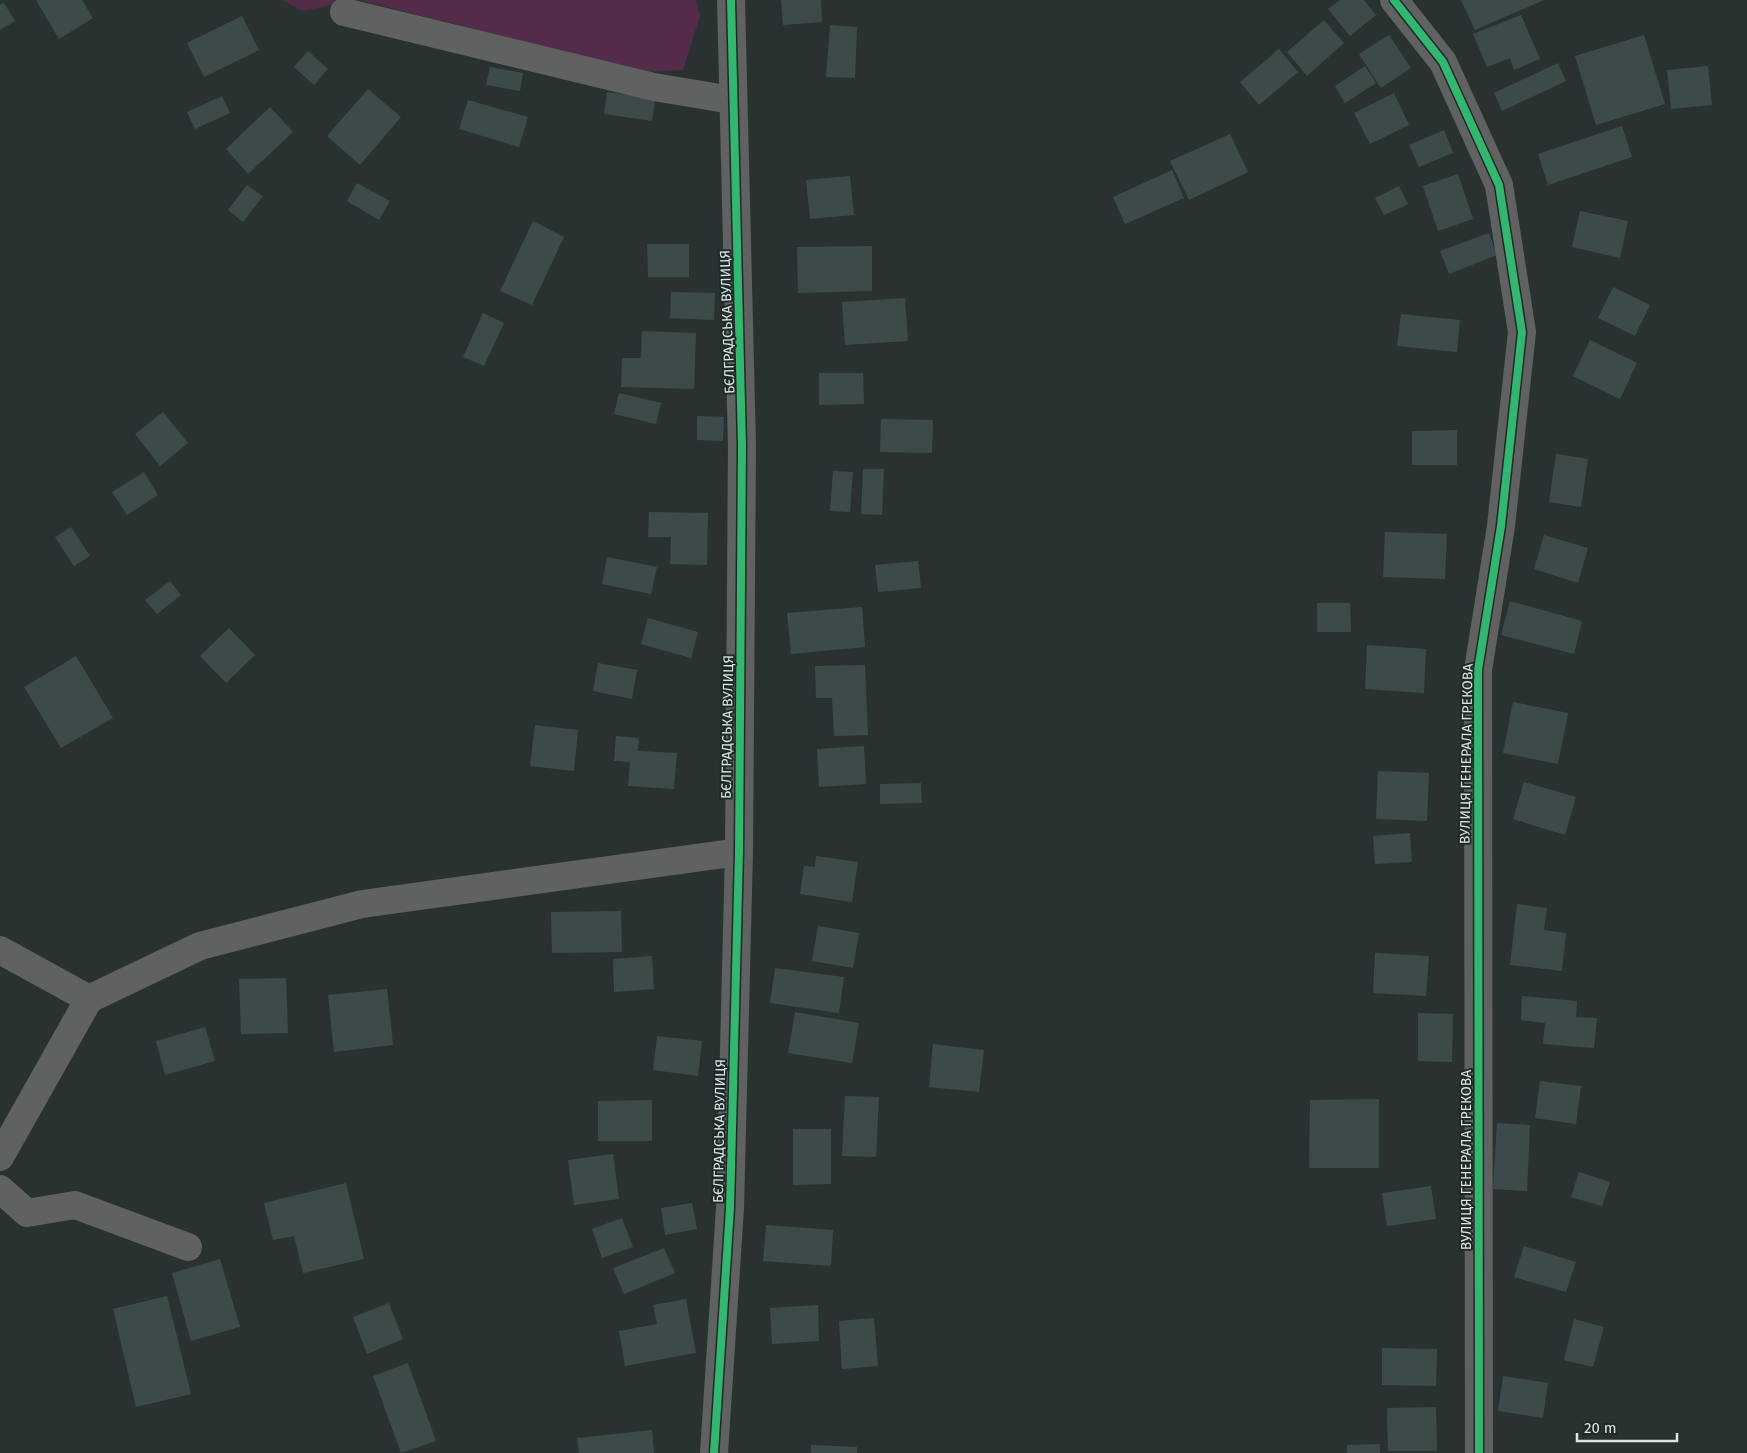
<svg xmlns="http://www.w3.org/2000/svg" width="1747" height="1453" font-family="'Fira Sans',sans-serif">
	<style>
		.green { fill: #522c48 }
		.building { fill: #3c4b4a }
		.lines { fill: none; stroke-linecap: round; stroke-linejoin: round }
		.minor { stroke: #5f6261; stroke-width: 28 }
		.cycleway-casing { stroke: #1e2a29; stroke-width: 11 }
		.cycleway { stroke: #33b770; stroke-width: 8 }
		.labels { text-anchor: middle; stroke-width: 4; stroke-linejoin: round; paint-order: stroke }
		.street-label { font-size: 14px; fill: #dde6e4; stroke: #1e2a29 }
	</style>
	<rect width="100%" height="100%" fill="#2a3231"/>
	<path class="green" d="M 282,0 L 354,0 L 303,11 Z
		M 359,0 L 696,0 L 700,16 L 683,70 L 644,72 Z"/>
	<path class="building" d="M 36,0 L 82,0 L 93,18 L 59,39 Z
		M 781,0 L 821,0 L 822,22 L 783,25 Z
		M 1340,0 L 1364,0 L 1376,15 L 1350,36 L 1328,9 Z
		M 1461,0 L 1544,0 L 1475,30 Z
		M 4,3 L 15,21 L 0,30 L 0,5 Z
		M 1521,15 L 1540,59 L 1514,70 L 1510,58 L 1487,67 L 1473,34 Z
		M 242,16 L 259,50 L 204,77 L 187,43 Z
		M 1324,20 L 1344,43 L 1307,76 L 1287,52 Z
		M 830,25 L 857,27 L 855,78 L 826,77 Z
		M 1389,35 L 1411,68 L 1381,88 L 1359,54 Z
		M 1644,35 L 1665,104 L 1596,125 L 1575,56 Z
		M 1279,49 L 1298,72 L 1259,105 L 1240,82 Z
		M 308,51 L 328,69 L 314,85 L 294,67 Z
		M 1558,63 L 1566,81 L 1502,111 L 1494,93 Z
		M 1365,66 L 1376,83 L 1345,103 L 1335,86 Z
		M 1708,66 L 1712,105 L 1671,109 L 1667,70 Z
		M 490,67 L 523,73 L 520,91 L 486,85 Z
		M 368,89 L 401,117 L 360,165 L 327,136 Z
		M 607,92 L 655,99 L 652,121 L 604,114 Z
		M 1394,93 L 1409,125 L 1370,144 L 1354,113 Z
		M 222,96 L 230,113 L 195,129 L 187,112 Z
		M 468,100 L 528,117 L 519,147 L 459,129 Z
		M 270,107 L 293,132 L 248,174 L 226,149 Z
		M 1622,126 L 1632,157 L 1548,185 L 1538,154 Z
		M 1444,130 L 1453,153 L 1419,167 L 1409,145 Z
		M 1230,134 L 1248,172 L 1189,200 L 1170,161 Z
		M 1172,170 L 1184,198 L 1125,224 L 1113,197 Z
		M 1458,174 L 1473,219 L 1438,231 L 1423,186 Z
		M 850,176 L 854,215 L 810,219 L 806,180 Z
		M 357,183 L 390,201 L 379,220 L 347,201 Z
		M 247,185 L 263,196 L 243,222 L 228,210 Z
		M 1399,186 L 1408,204 L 1384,215 L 1375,198 Z
		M 1580,211 L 1628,221 L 1620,258 L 1572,247 Z
		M 533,221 L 564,237 L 532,305 L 500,291 Z
		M 1489,233 L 1497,255 L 1449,274 L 1440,251 Z
		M 647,244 L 689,244 L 689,277 L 648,277 Z
		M 872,246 L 872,291 L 798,293 L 797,247 Z
		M 1613,287 L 1650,305 L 1635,336 L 1598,318 Z
		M 671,292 L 715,293 L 714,320 L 670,318 Z
		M 905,298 L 908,341 L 845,345 L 842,302 Z
		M 483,313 L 504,323 L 484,366 L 463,357 Z
		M 1401,314 L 1460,320 L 1457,352 L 1397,346 Z
		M 642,331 L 696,333 L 694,389 L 621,387 L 622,358 L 641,358 Z
		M 1590,340 L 1637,363 L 1620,399 L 1573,376 Z
		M 819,373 L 863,373 L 864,404 L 819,405 Z
		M 619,393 L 661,403 L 656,424 L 614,414 Z
		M 163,412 L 188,443 L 160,466 L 135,434 Z
		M 697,416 L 724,417 L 723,441 L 697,440 Z
		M 881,419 L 933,420 L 932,453 L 880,452 Z
		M 1457,430 L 1457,465 L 1412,465 L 1412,431 Z
		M 1556,454 L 1588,459 L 1581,507 L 1549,502 Z
		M 863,469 L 884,469 L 882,515 L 861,514 Z
		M 833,471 L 853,472 L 850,512 L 830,511 Z
		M 144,472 L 158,495 L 127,515 L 112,492 Z
		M 649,512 L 708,513 L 707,565 L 670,564 L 671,537 L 648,537 Z
		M 71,527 L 90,556 L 74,566 L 55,537 Z
		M 1385,532 L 1447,534 L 1445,579 L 1383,577 Z
		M 1544,535 L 1588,548 L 1578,583 L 1534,569 Z
		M 607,557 L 657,567 L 651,594 L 602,584 Z
		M 918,561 L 921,588 L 878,592 L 875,565 Z
		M 170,581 L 181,595 L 157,614 L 145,600 Z
		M 1510,601 L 1582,621 L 1574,654 L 1501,635 Z
		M 1317,603 L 1350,603 L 1351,632 L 1317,632 Z
		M 862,607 L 865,647 L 791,654 L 787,613 Z
		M 648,618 L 698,632 L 691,658 L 641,644 Z
		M 229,628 L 255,655 L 226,683 L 200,656 Z
		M 1367,645 L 1426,649 L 1424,693 L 1365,689 Z
		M 76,656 L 113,718 L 61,748 L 24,687 Z
		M 598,663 L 637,670 L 632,699 L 593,691 Z
		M 865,665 L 868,735 L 834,736 L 832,698 L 816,698 L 815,666 Z
		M 1513,702 L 1568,713 L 1558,764 L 1503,753 Z
		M 535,725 L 578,730 L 574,771 L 530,766 Z
		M 616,736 L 639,738 L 638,751 L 677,753 L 674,789 L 628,786 L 630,762 L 614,761 Z
		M 864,746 L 866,784 L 819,787 L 817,749 Z
		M 1378,771 L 1429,773 L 1427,821 L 1376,819 Z
		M 1524,782 L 1576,797 L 1565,835 L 1513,819 Z
		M 921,783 L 922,803 L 880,804 L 880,784 Z
		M 1410,833 L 1412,862 L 1375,864 L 1373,836 Z
		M 816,856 L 858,862 L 852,902 L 800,894 L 804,866 L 815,867 Z
		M 1517,904 L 1547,908 L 1544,930 L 1566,933 L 1562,971 L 1510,965 Z
		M 621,911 L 622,952 L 552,953 L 551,912 Z
		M 818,926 L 859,933 L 853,968 L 812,961 Z
		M 1375,953 L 1429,956 L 1426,996 L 1373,993 Z
		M 652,956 L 654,989 L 614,992 L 613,959 Z
		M 775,968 L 844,977 L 839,1013 L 770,1003 Z
		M 286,978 L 288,1033 L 241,1034 L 239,979 Z
		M 387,989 L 393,1045 L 334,1052 L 328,995 Z
		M 1522,996 L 1577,1001 L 1576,1017 L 1597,1018 L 1594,1048 L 1543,1044 L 1545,1023 L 1521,1020 Z
		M 795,1012 L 859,1023 L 852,1063 L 788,1053 Z
		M 1418,1013 L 1453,1014 L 1452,1062 L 1418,1061 Z
		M 205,1027 L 215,1061 L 165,1075 L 156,1041 Z
		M 657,1036 L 702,1041 L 698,1076 L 653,1070 Z
		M 933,1044 L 984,1050 L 979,1092 L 929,1087 Z
		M 1540,1081 L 1581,1086 L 1576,1124 L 1535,1118 Z
		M 845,1096 L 879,1097 L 876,1157 L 842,1156 Z
		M 1379,1099 L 1379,1168 L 1309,1168 L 1310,1100 Z
		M 652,1100 L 652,1141 L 598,1141 L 598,1101 Z
		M 1497,1123 L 1530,1125 L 1527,1191 L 1493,1189 Z
		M 793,1129 L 831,1129 L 831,1184 L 793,1185 Z
		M 613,1154 L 619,1199 L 574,1205 L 568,1160 Z
		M 1579,1172 L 1610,1182 L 1602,1206 L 1571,1197 Z
		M 346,1183 L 364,1259 L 303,1273 L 294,1236 L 273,1240 L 264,1203 Z
		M 1431,1186 L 1436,1219 L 1387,1226 L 1382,1193 Z
		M 692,1203 L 697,1229 L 665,1235 L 661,1208 Z
		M 622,1218 L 633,1247 L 602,1258 L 592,1229 Z
		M 766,1225 L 833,1230 L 831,1266 L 763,1261 Z
		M 1524,1246 L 1576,1262 L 1566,1292 L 1514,1277 Z
		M 664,1248 L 675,1273 L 624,1294 L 613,1268 Z
		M 220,1259 L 240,1327 L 191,1341 L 172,1273 Z
		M 167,1296 L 191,1394 L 136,1407 L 113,1309 Z
		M 686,1299 L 696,1353 L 625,1366 L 619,1331 L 657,1324 L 653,1305 Z
		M 389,1303 L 403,1339 L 367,1354 L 353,1317 Z
		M 818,1305 L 819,1341 L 772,1344 L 770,1308 Z
		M 874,1318 L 878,1366 L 842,1369 L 839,1321 Z
		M 1574,1319 L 1604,1327 L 1593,1367 L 1564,1360 Z
		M 1382,1348 L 1437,1349 L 1436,1386 L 1382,1385 Z
		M 408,1363 L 436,1441 L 401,1453 L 373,1376 Z
		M 1503,1376 L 1548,1383 L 1543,1418 L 1498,1411 Z
		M 1436,1407 L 1437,1451 L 1388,1451 L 1387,1408 Z
		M 652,1430 L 654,1453 L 579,1453 L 577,1438 Z
		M 1380,1444 L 1380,1453 L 1347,1453 L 1347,1445 Z
		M 811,1445 L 857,1447 L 857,1453 L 811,1453 Z"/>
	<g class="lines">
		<path class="minor" d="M 1394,0 L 1443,62 L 1499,185 L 1522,332 L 1501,526 L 1478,670 L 1479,1453
			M 344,12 L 654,87 L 732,100
			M 0,950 L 89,999 L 200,946 L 362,904 L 739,852
			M 0,1157 L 89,999
			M 0,1189 L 27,1213 L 75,1205 L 188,1247
			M 714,1453 L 730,1208 L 739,852 L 742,445 L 731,0"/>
		<defs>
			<path id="cycleway" d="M 1394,0 L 1443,62 L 1499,185 L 1522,332 L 1501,526 L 1478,670 L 1479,1453
				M 714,1453 L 730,1208 L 739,852 L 742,445 L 731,0"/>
		</defs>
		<use href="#cycleway" class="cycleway-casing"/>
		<use href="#cycleway" class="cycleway"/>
	</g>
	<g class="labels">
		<g class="street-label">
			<text transform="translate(727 322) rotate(-92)" y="5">БЄЛГРАДСЬКА ВУЛИЦЯ</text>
			<text transform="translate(727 727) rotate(-89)" y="5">БЄЛГРАДСЬКА ВУЛИЦЯ</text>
			<text transform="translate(1466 754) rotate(-89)" y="5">ВУЛИЦЯ ГЕНЕРАЛА ГРЕКОВА</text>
			<text transform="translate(719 1131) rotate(-89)" y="5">БЄЛГРАДСЬКА ВУЛИЦЯ</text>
			<text transform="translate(1466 1160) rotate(-90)" y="5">ВУЛИЦЯ ГЕНЕРАЛА ГРЕКОВА</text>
		</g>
	</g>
	<path d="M1577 1433v8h100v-8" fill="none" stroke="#dde6e4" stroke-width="2.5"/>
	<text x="1584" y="1433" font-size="15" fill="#dde6e4" stroke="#1e2a29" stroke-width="4" paint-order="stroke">20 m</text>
</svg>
